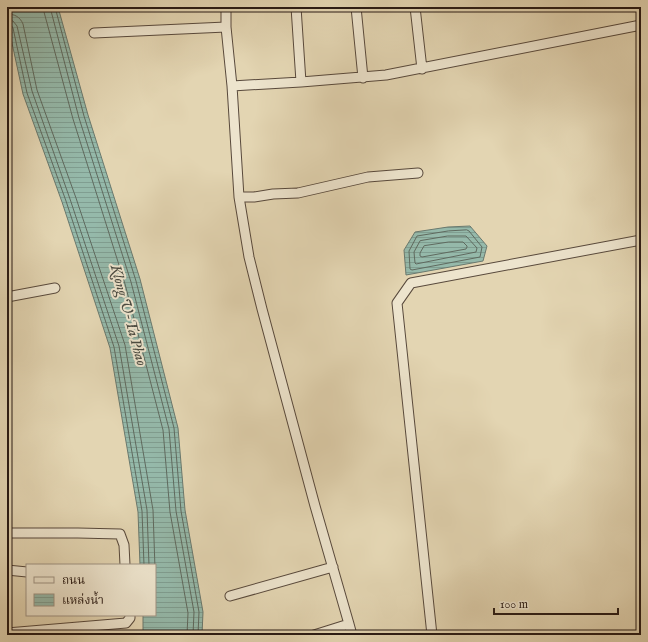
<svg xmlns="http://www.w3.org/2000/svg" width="648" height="642" font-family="'IM FELL English','Noto Serif Thai',serif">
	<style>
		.water { fill: url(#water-rules); stroke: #6a796e }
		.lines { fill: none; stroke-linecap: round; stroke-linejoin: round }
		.shore { stroke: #5f6a5f; stroke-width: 1 }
		.minor-casing { stroke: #58493c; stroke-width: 11 }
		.minor { stroke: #ede4cd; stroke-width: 9 }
		.labels { text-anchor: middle; stroke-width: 4; stroke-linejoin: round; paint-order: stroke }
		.water-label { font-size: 15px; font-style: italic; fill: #494a41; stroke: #ede4cd }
	</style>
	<defs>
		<pattern id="water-rules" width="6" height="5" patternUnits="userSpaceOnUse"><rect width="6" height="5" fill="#95b9aa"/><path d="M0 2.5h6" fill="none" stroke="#809e91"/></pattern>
	</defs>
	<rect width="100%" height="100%" fill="#e3d5b2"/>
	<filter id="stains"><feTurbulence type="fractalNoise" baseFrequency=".005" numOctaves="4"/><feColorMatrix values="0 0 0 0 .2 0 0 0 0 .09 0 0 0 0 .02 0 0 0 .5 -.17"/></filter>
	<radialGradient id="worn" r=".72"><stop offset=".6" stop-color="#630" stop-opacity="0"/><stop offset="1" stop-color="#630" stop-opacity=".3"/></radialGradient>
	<path class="water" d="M 7,7 L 58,7 L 88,115 L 140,279 L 178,428 L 185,510 L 203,612 L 202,635 L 143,635 L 143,615 L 155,615 L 155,565 L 140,565 L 138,512 L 110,348 L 62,202 L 23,94 L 7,20 Z
		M 470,226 L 487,246 L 483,261 L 406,275 L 404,250 L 415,232 L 448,227 Z"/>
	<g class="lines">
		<path class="shore" d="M 44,7 L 44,12 L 73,119 L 125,284 L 163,430 L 170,512 L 188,613 L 187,635
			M 50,7 L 79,118 L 131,282 L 169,429 L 176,511 L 194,612 L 193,635
			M 55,7 L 84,116 L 136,281 L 174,428 L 181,511 L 199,612 L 198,635
			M 7,14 C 15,14 20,17 23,24 L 37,90 L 76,198 L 125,345 L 153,510 L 155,568
			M 7,20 L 13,21 L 17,26 L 32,91 L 70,199 L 119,346 L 147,510 L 149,565
			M 7,25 L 11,25 L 13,28 L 27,93 L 66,201 L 114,347 L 142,511 L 144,565
			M 467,230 L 469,231 L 482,247 L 480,257 L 412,270 L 410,269 L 409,251 L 417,236 L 448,231 Z
			M 448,236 L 466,236 L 477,248 L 476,252 L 416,264 L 415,263 L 414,252 L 420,241 Z
			M 449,242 L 463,242 L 467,246 L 467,247 L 466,249 L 422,257 L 420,256 L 420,253 L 424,246 Z"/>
		<defs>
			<path id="minor" d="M 226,7 L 226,27 L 232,86 L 239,197 L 249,257 L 262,309 L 315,506 L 349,624 L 352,635
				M 296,7 L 301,82
				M 356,7 L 363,78
				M 415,7 L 422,69
				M 94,33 L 226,27
				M 232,86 L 301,82 L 386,75 L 641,25
				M 239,197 L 254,197 L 273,194 L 298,193 L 368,177 L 418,173
				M 7,297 L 55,288
				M 7,533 L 78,533 L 120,534 L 124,545 L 125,565
				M 7,570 L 27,572
				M 230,596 L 333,567
				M 7,633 L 126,623 L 130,618 L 130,615
				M 314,635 L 349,624
				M 432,635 L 397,303 L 411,283 L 641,240"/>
		</defs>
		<use href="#minor" class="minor-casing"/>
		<use href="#minor" class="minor"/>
	</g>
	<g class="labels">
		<g class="water-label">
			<text transform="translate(129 315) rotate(75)" y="5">Klong U-Ta Phao</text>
		</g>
	</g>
	<rect width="648" height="642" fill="none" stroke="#e3d5b2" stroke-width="24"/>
	<rect x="8" y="8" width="632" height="626" fill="none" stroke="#291a14" stroke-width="2"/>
	<rect x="12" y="12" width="624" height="618" fill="none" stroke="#291a14"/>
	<rect x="26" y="564" width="130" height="52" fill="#ede4cd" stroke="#9f9383"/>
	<rect x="34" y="577" width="20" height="6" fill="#ede4cd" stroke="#9f9383"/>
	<text x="62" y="584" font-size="12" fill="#291a14">ถนน</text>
	<rect x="34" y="594" width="20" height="12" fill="url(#water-rules)" stroke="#9f9383"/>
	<text x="62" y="604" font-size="12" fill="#291a14">แหล่งน้ำ</text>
	<path d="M494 608v6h124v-6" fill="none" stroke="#291a14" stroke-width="2"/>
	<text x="500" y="608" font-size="12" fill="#291a14" stroke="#ede4cd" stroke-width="3" paint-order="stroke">100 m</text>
	<rect width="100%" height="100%" filter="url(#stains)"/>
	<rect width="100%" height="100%" fill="url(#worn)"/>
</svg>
